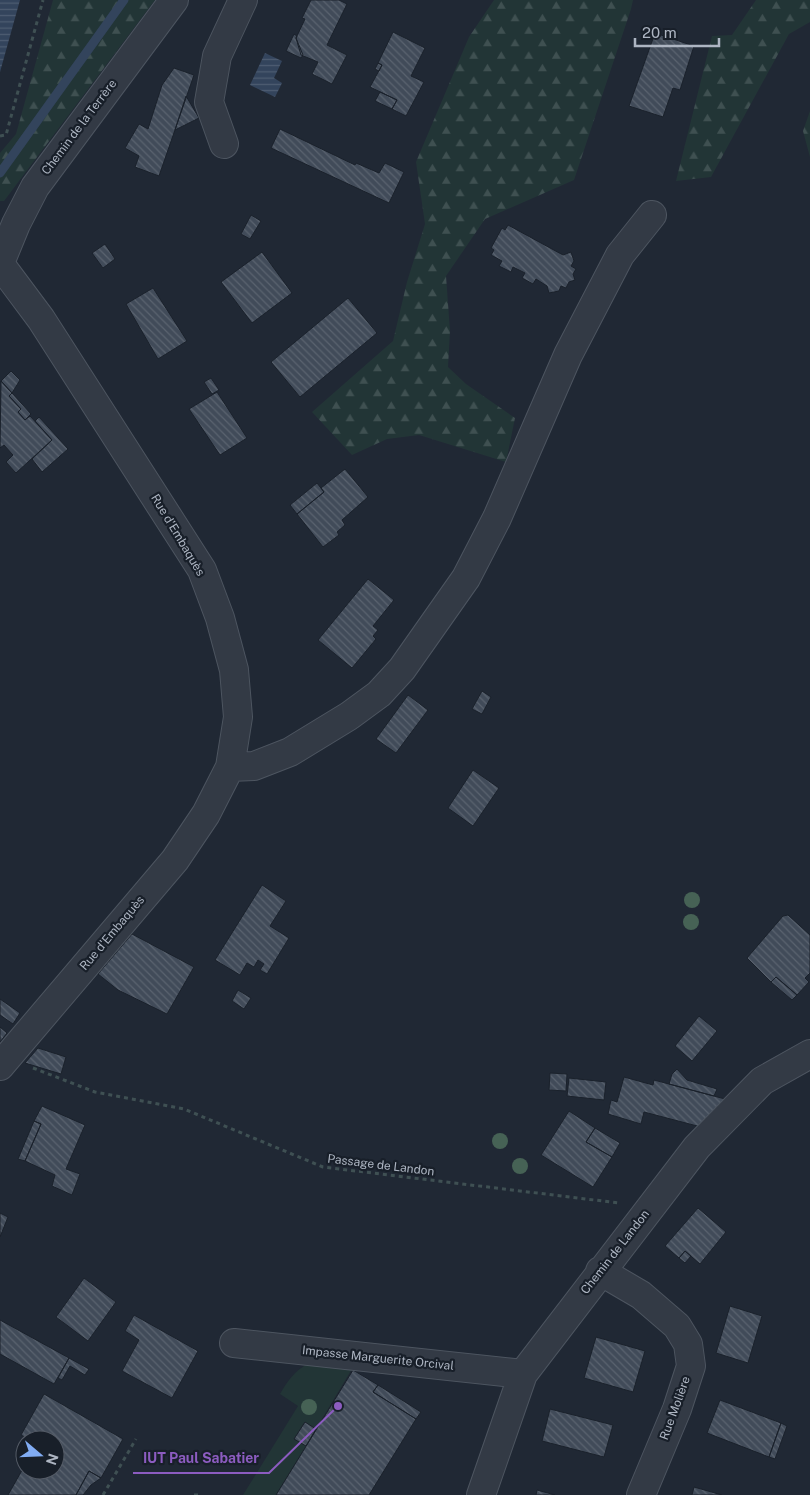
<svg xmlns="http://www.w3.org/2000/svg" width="810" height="1495" font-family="'Public Sans',sans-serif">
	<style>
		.green { fill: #223536 }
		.forest { fill: url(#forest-firs) }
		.water { fill: url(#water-rules) }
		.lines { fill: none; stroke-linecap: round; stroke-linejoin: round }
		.stream { stroke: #33445c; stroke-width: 9 }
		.building { fill: url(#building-back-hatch); stroke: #1a212b }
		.minor-casing { stroke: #4d5560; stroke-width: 30 }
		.path { stroke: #3f5053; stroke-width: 3; stroke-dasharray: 4 4; stroke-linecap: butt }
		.minor { stroke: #333a45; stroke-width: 28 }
		.tree { fill: #466255 }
		.labels { text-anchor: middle; stroke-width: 4.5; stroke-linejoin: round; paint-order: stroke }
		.street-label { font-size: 12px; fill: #adb5c2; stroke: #181f29 }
		.leader { fill: none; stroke: #8c5cc0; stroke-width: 2 }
		.callout-dot { fill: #8c5cc0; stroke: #181f29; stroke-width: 2 }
		.callout-label { font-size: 14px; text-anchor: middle; font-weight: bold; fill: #8c5cc0; stroke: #181f29; stroke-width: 4.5; stroke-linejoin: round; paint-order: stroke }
	</style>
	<defs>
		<pattern id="forest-firs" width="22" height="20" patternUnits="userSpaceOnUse" patternTransform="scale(1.25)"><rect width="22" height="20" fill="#223536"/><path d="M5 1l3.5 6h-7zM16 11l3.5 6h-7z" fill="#3f5051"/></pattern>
		<pattern id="water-rules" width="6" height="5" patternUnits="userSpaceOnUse" patternTransform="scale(1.25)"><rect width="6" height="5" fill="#33445c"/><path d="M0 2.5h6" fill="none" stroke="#4e5d72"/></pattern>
		<pattern id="building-back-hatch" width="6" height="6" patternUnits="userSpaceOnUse" patternTransform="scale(1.25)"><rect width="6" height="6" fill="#414b59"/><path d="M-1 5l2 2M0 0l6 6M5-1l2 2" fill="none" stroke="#5a636f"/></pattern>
	</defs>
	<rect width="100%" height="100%" fill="#202834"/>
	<path class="green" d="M 308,1364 L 355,1364 L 316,1429 L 304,1423 L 294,1439 L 306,1446 L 276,1495 L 243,1495 L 298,1406 L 280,1394 C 287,1382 295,1370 308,1364 Z"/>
	<path class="forest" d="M 53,0 L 155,0 L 4,201 L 0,201 L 0,153 L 16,134 Z
		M 494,0 L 633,0 L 631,9 L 574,180 L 485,219 L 446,276 L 450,331 L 448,367 L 466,384 L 515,418 L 506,462 L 419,435 L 387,439 L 352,455 L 312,412 L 393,341 L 407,282 L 425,224 L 416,162 L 469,37 Z
		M 756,0 L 810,0 L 810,22 L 789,34 L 711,177 L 676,181 L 712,36 L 732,35 Z
		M 810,111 L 810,157 L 803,131 Z"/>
	<path class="water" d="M 0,0 L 20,0 L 0,72 Z
		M 265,53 L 282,61 L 274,78 L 282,83 L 275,97 L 250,85 Z"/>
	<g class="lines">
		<path class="stream" d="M 0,173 L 124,0"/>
	</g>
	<path class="building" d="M 311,0 L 339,0 L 347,4 L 327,45 L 347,55 L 332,84 L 312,74 L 318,62 L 301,55 L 296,38 L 305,19 L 302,18 Z
		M 393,32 L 425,48 L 411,76 L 424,82 L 406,116 L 392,109 L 397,100 L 370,87 L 382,65 L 378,63 Z
		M 655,33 L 694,46 L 680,90 L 673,88 L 663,117 L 629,106 Z
		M 294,34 L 297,36 L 296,38 L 303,55 L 301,58 L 286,51 Z
		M 378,63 L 382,65 L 379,71 L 375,69 Z
		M 174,68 L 194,75 L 159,176 L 135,167 L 139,156 L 125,148 L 139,124 L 148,129 L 162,85 Z
		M 380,92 L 397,100 L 392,109 L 375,101 Z
		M 186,96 L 199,118 L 175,130 Z
		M 280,129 L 355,165 L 356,163 L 379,173 L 385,163 L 404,172 L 389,203 L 271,148 Z
		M 251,215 L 261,221 L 250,239 L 241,234 Z
		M 508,225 L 563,255 L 571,252 L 574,261 L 571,266 L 576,269 L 573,274 L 575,280 L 569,282 L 566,288 L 561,286 L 559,291 L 549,293 L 547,286 L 536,279 L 533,284 L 522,278 L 525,273 L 513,267 L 511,272 L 499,266 L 502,261 L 491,255 L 494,250 L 491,248 L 502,228 L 505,230 Z
		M 105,244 L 115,259 L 103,268 L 92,253 Z
		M 262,252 L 292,293 L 252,323 L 221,282 Z
		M 153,288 L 187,341 L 158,359 L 126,304 Z
		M 348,298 L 377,333 L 300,397 L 271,362 Z
		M 11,371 L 20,380 L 12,393 L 1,381 Z
		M 211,378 L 219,390 L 212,394 L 204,382 Z
		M 1,381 L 12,393 L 9,396 L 21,409 L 18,412 L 25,420 L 30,416 L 52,440 L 16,473 L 6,462 L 13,455 L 4,445 L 0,448 Z
		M 217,392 L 247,438 L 220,455 L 189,409 Z
		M 12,393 L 31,414 L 25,420 L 18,412 L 21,409 L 9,396 Z
		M 39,417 L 68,449 L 42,472 L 32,459 L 52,440 L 35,421 Z
		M 345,469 L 368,497 L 342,520 L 345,525 L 337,532 L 339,535 L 323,547 L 297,514 L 324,492 L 321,488 Z
		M 317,483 L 324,492 L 297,514 L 290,505 Z
		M 368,579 L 394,600 L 373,626 L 378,630 L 373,636 L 376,639 L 352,668 L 318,640 Z
		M 482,691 L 491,697 L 482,714 L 472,709 Z
		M 408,695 L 428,710 L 396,753 L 376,739 Z
		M 473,770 L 499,788 L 473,826 L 448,808 Z
		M 262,885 L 286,901 L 270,926 L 289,938 L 267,974 L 260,970 L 264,964 L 258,960 L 254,967 L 247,963 L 240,975 L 215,960 Z
		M 788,915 L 810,935 L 810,973 L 805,978 L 809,982 L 797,995 L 776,977 L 771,982 L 747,958 L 783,916 Z
		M 132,934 L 194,967 L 167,1014 L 118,990 L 98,974 Z
		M 776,977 L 797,995 L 792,1000 L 771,982 Z
		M 238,990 L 251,998 L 244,1009 L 232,1001 Z
		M 0,999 L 20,1013 L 13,1024 L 0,1015 Z
		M 699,1016 L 717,1031 L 692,1061 L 675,1046 Z
		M 0,1027 L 7,1033 L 0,1042 Z
		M 38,1048 L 66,1057 L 61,1074 L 25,1063 Z
		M 677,1069 L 687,1080 L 717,1089 L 714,1096 L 669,1084 L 672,1074 Z
		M 550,1073 L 567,1074 L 566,1091 L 549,1090 Z
		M 624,1077 L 653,1085 L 654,1080 L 725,1099 L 701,1127 L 644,1112 L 641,1124 L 608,1114 L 611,1100 L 617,1102 Z
		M 569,1078 L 606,1082 L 604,1100 L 567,1096 Z
		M 42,1106 L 85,1125 L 66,1169 L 80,1174 L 72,1195 L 52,1186 L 55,1175 L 25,1161 L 41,1124 L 34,1121 Z
		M 569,1111 L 595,1128 L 586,1142 L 612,1157 L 593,1187 L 541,1155 Z
		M 34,1121 L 41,1124 L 25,1161 L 18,1159 Z
		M 595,1128 L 620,1143 L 612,1157 L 586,1142 Z
		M 698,1208 L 726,1232 L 700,1264 L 685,1251 L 679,1258 L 665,1246 Z
		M 0,1213 L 8,1217 L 0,1237 Z
		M 685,1251 L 691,1256 L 685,1263 L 679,1258 Z
		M 84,1278 L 116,1302 L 88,1341 L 56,1317 Z
		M 730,1306 L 762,1316 L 748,1363 L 716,1353 Z
		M 134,1315 L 198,1351 L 172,1398 L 122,1371 L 139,1340 L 125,1331 Z
		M 0,1320 L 69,1358 L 54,1384 L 0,1354 Z
		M 596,1337 L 645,1351 L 633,1392 L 584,1378 Z
		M 69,1358 L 89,1369 L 85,1375 L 70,1366 L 62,1380 L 58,1378 Z
		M 353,1370 L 378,1385 L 373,1392 L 416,1419 L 369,1495 L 276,1495 Z
		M 378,1385 L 421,1412 L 416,1419 L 373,1392 Z
		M 44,1394 L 123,1439 L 101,1478 L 89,1471 L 76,1495 L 8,1495 L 25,1465 L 25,1470 L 55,1470 L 55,1440 L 30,1440 L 21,1435 Z
		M 720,1400 L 781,1423 L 769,1457 L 707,1433 Z
		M 550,1409 L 613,1425 L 604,1457 L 542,1441 Z
		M 305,1422 L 316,1429 L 306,1446 L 294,1439 Z
		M 781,1423 L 787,1426 L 775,1459 L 769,1457 Z
		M 89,1471 L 101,1478 L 91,1485 L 83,1495 L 76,1495 Z
		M 694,1487 L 722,1495 L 692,1495 Z
		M 537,1490 L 555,1495 L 536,1495 Z"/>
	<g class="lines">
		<defs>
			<path id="minor" d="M 224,144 L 209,102 L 217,56 L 243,0
				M 0,263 L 16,224 L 35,187 L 174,0
				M 0,264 L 41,319 L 202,570 L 220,618 L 234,670 L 238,717 L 230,767 L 206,814 L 175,860 L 0,1066
				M 230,767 L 254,766 L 290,752 L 349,716 L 379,694 L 402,669 L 466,578 L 497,518 L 568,355 L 620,255 L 652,215
				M 600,1271 L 641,1295 L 677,1326 L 688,1344 L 691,1366 L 677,1409 L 641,1495
				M 234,1343 L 523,1374
				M 481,1495 L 523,1374 L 697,1147 L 762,1081 L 810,1054"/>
		</defs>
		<use href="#minor" class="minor-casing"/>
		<path class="path" d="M 0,136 L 6,135 L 43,0
			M 33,1068 L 95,1092 L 184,1109 L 323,1167 L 619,1203
			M 103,1495 L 136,1439
			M 194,1495 L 201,1495"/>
		<use href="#minor" class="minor"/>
	</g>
	<g class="tree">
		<circle cx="692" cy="900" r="8"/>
		<circle cx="691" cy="922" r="8"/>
		<circle cx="500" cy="1141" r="8"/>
		<circle cx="520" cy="1166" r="8"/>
		<circle cx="309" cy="1407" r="8"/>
	</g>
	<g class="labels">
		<g class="street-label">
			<text transform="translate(79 127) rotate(-53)" y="4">Chemin de la Terrère</text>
			<text transform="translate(178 535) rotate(59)" y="4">Rue d'Embaquès</text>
			<text transform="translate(112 933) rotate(-50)" y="4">Rue d'Embaquès</text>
			<text transform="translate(381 1165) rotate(7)" y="4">Passage de Landon</text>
			<text transform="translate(615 1252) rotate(-52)" y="4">Chemin de Landon</text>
			<text transform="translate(378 1358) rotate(6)" y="4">Impasse Marguerite Orcival</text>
			<text transform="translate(675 1408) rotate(-70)" y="4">Rue Molière</text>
		</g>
	</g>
	<path class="leader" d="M338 1406L269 1473H133"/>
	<circle class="callout-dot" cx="338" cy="1406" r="5"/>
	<g class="callout-label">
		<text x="201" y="1463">IUT Paul Sabatier</text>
	</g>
	<g transform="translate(40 1455) rotate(109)"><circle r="24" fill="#181f29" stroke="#545b66"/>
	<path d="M0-4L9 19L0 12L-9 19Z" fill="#81acf3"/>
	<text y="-8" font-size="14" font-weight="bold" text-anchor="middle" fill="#adb5c2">N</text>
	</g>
	<path d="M635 38v8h84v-8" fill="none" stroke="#adb5c2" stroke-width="2.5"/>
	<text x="642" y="38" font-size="15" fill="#adb5c2" stroke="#181f29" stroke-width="4" paint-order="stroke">20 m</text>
</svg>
